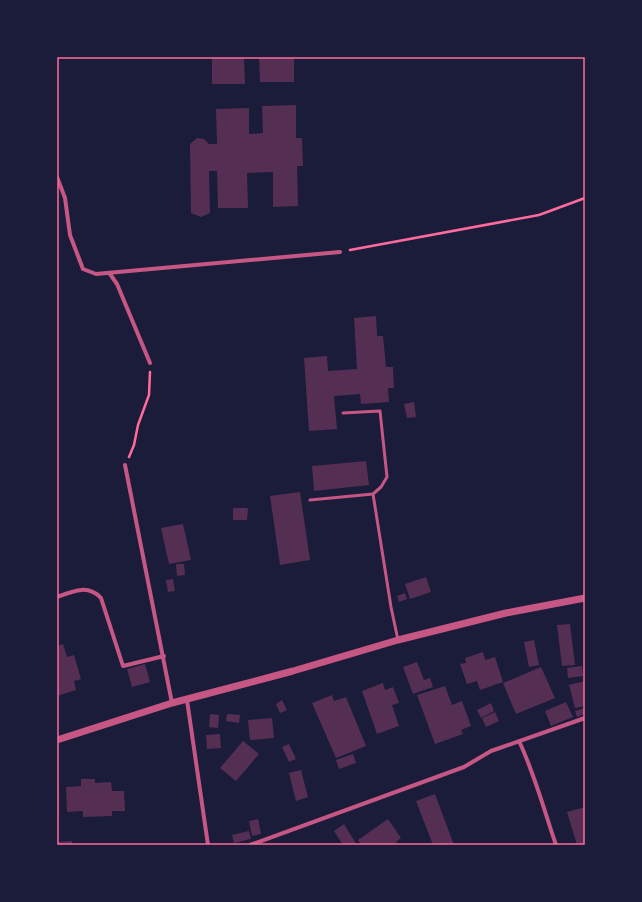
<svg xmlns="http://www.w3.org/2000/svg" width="642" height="902" font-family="'IBM Plex Sans',sans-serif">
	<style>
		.building { fill: #542f53 }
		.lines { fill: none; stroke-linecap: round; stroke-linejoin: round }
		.path { stroke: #ff6b9d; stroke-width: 2.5 }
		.service { stroke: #c65784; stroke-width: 3 }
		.minor { stroke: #c65784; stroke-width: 4 }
		.tertiary { stroke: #c65784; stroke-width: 7 }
		.neatline { fill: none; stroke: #ff6b9d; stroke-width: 1.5 }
	</style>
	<rect width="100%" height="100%" fill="#1b1b3a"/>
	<path class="building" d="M 212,57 L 244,57 L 245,84 L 212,84 Z
		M 259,57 L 294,57 L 294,82 L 260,82 Z
		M 296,105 L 296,138 L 302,138 L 303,166 L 297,166 L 298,206 L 273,207 L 273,172 L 247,173 L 248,208 L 218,208 L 217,171 L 209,171 L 210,213 L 201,217 L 191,213 L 190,144 L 197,138 L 204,139 L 209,144 L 217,144 L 216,109 L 249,108 L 249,134 L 263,133 L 262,106 Z
		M 376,316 L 377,336 L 383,336 L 386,367 L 393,367 L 394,388 L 388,388 L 389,402 L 361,404 L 360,394 L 334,396 L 337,429 L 309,431 L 304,358 L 327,356 L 328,371 L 357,369 L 354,318 Z
		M 414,402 L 416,417 L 407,418 L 404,404 Z
		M 366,461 L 369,485 L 314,491 L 312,466 Z
		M 300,492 L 310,560 L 280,565 L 270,496 Z
		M 233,508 L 248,508 L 247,520 L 233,520 Z
		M 183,524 L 191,560 L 169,564 L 161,528 Z
		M 176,564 L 184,564 L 185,575 L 177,576 Z
		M 426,577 L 431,592 L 410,599 L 405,584 Z
		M 173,579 L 175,591 L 168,592 L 166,580 Z
		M 405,593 L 407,599 L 399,602 L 397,596 Z
		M 570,624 L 575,665 L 562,666 L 557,625 Z
		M 534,640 L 539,665 L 529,667 L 524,642 Z
		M 63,644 L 67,657 L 74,655 L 81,679 L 74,681 L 76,690 L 57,696 L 57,646 Z
		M 483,652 L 485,660 L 495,657 L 503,682 L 480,690 L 477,681 L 467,684 L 460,664 L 466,663 L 465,658 Z
		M 417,662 L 424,680 L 430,678 L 433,687 L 413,694 L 403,667 Z
		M 145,664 L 150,682 L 132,687 L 127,669 Z
		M 582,666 L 583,676 L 568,678 L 567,668 Z
		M 541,667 L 555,698 L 516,714 L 503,683 Z
		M 585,681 L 585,706 L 575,708 L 569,685 Z
		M 383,683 L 385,690 L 393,687 L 399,703 L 392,705 L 399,726 L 377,734 L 362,691 Z
		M 445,686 L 452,705 L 462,701 L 471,726 L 461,730 L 463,734 L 435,744 L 417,695 Z
		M 332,695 L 334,701 L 346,697 L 366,746 L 336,758 L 312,703 Z
		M 282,700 L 287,710 L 280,713 L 276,704 Z
		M 566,702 L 573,717 L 551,726 L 545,711 Z
		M 491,703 L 494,711 L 481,718 L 477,710 Z
		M 585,708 L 585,714 L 577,717 L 575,711 Z
		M 495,712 L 499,721 L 486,727 L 482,718 Z
		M 210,714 L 219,715 L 218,728 L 209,727 Z
		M 227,714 L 240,715 L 239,723 L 226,721 Z
		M 272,718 L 274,738 L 250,740 L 248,720 Z
		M 220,734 L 221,748 L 207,749 L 206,735 Z
		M 243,741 L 259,754 L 236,781 L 220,768 Z
		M 289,744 L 296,759 L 289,762 L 282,747 Z
		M 353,754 L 356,763 L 339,769 L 336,760 Z
		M 301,770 L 308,797 L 296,801 L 289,773 Z
		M 81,779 L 95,779 L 95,783 L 111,782 L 112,791 L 124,791 L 125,811 L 112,811 L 112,816 L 83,817 L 83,811 L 67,812 L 66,787 L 81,786 Z
		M 57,787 L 59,787 L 59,815 L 57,815 Z
		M 435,794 L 454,845 L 433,845 L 416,801 Z
		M 585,807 L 585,843 L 577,845 L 567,812 Z
		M 258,819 L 261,834 L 252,836 L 249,821 Z
		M 388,819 L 401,838 L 396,842 L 398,845 L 361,845 L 358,840 Z
		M 344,824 L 357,845 L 343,845 L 334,831 Z
		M 249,831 L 251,839 L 234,843 L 232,835 Z
		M 72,841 L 72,845 L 57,845 L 57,842 Z"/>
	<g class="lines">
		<path class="path" d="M 350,250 L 539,215 L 585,198
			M 129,457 L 134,445 L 138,425 L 149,395 L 150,372"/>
		<path class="service" d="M 343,413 L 380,411 L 387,477 L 381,487 L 373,494 L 391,607 L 398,640
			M 310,500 L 373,494"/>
		<path class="minor" d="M 57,177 L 65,198 L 70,235 L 83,269 L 96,274 L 340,252
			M 110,274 L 117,284 L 150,363
			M 125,465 L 172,703
			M 57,597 C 73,591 88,584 101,598 L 123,666 L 164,656
			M 187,700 L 208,845
			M 519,741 C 535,775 544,810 556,845
			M 250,845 L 464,767 L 491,751 L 585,718"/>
		<path class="tertiary" d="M 57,740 L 172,703 L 293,671 L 398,640 L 506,613 L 585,598"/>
	</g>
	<rect width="642" height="902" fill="none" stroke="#1b1b3a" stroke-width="116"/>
	<rect x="58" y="58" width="526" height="786" class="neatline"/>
</svg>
